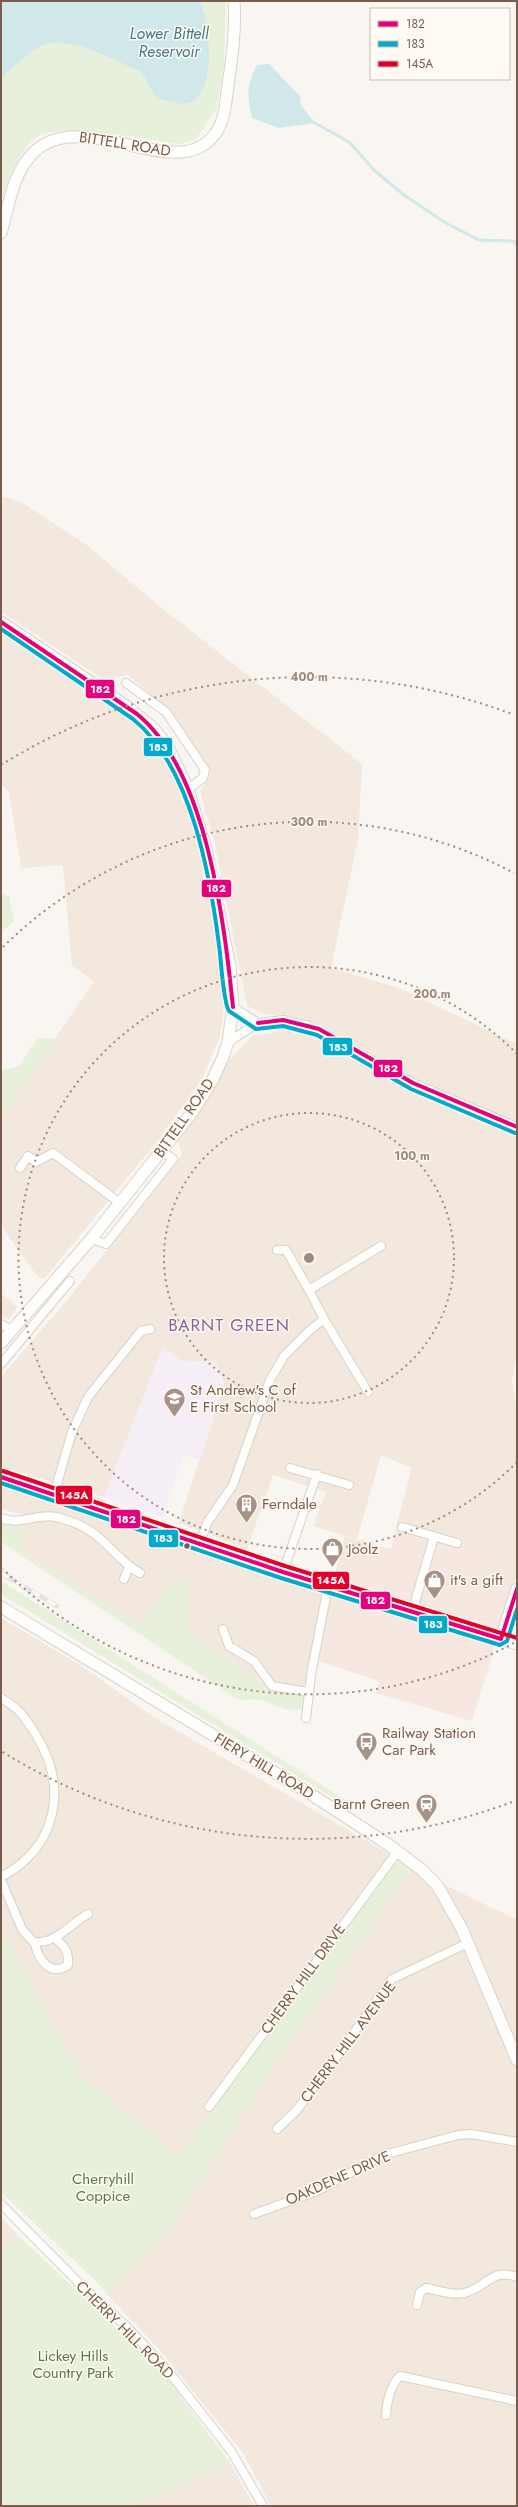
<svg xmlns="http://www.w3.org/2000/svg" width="518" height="2507" font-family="Jost,sans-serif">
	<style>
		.residential { fill: #f2e8de }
		.commercial { fill: #f6e8e1 }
		.education { fill: #f6eef6 }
		.green { fill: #e7f0db }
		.water { fill: #d0e8ea }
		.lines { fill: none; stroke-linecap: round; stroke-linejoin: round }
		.stream { stroke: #d0e8ea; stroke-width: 3 }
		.street-casing { stroke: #d7d1cb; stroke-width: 10 }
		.secondary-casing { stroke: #d9d2cb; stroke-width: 13 }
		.street { stroke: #fefefd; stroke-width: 8 }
		.secondary { stroke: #fefefd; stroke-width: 11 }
		.rail-casing { stroke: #e6e3e7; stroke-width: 4.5 }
		.rail { stroke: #fffaf3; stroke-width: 3; stroke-dasharray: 9; stroke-linecap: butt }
		.bus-1-casing { stroke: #fffaf3; stroke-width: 7 }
		.bus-2-casing { stroke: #fffaf3; stroke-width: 7 }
		.bus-3-casing { stroke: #fffaf3; stroke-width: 7 }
		.bus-1 { stroke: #e5007d; stroke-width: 4 }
		.bus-2 { stroke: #00a9ce; stroke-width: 4 }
		.bus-3 { stroke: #e4002b; stroke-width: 4 }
		.ring { fill: none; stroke: #9f8a7d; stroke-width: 2; stroke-dasharray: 2 4 }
		.bus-dot { fill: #7a5c4d; stroke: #fffaf3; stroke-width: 1.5 }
		.labels { text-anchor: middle; stroke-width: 3; stroke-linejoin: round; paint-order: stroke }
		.street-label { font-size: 15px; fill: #7a5c4d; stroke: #fffaf3 }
		.poi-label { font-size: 15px; fill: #7a5c4d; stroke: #fffaf3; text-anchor: start }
		.park-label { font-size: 15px; fill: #537a41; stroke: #fffaf3 }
		.water-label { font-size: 16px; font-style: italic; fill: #437c86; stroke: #fffaf3 }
		.quarter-label { font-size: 17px; letter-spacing: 1px; fill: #846695; stroke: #fffaf3 }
		.centre { fill: #9f8a7d; stroke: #fffaf3; stroke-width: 2 }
		.ring-label { font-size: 12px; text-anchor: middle; font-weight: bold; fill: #9f8a7d; stroke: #fffaf3; stroke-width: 3; stroke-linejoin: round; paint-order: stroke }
		.line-badge { stroke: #fffaf3; stroke-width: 1.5 }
		.badge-label { font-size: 11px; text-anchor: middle; font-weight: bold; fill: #fff }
	</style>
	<rect width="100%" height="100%" fill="#f9f5f0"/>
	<path class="residential" d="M 1,496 L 21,502 L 88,546 L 164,610 L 362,764 L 358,839 L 331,968 L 399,988 L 517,1044 L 517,1363 L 515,1362 L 512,1384 L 517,1412 L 517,1573 L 512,1590 L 474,1580 L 482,1554 L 395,1531 L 412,1468 L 381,1455 L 357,1539 L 313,1526 L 326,1492 L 273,1475 L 247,1549 L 179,1523 L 224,1384 L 216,1361 L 183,1362 L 163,1347 L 104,1497 L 1,1467 L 1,1377 L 69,1298 L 182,1155 L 178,1142 L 215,1086 L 230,1058 L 253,1036 L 290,1030 L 309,1036 L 312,1022 L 285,1015 L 266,1014 L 247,1006 L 215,844 L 200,791 L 206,782 L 207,770 L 170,712 L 128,675 L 105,680 L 1,612 Z
		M 1,628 L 132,715 L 155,738 L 173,767 L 191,819 L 213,918 L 223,988 L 223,1016 L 219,1039 L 202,1079 L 159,1139 L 44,1279 L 37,1276 L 1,1226 L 1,1116 L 94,982 L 72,965 L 63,865 L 21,868 L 9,792 L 1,783 Z
		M 1,1293 L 17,1307 L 9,1319 L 1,1316 Z
		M 1,1483 L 325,1589 L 305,1695 L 275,1691 L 187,1633 L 173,1579 L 143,1626 L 24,1553 L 25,1515 L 1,1509 Z
		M 1,1618 L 83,1667 L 155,1718 L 396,1858 L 178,2157 L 80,2075 L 1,1928 Z
		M 410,1868 L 517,1920 L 517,2506 L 271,2506 L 244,2454 L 157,2347 L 107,2294 L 168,2231 L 262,2083 Z
		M 1,2217 L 18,2235 L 1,2254 Z
		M 230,2463 L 254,2506 L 131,2506 Z"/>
	<path class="commercial" d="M 395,1531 L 482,1554 L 474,1580 L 512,1590 L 472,1721 L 376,1693 L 379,1681 L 318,1661 L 333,1581 L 345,1536 L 391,1549 Z"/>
	<path class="education" d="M 163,1347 L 183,1362 L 216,1361 L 224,1384 L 200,1460 L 183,1455 L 163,1518 L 104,1497 Z"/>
	<path class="green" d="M 200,1 L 226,1 L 224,63 L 217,108 L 196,139 L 181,144 C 150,141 52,118 31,141 C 16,159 7,182 1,204 L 1,79 C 12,68 25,56 39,47 C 66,32 115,61 141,72 L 147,78 L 151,89 L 204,10 Z
		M 1,893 L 9,896 L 14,921 L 1,933 Z
		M 38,1038 L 55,1039 L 1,1116 L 1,1068 L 2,1070 L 19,1066 Z
		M 1,1523 L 25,1526 L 24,1553 L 143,1626 L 173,1579 L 188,1583 L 187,1633 L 274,1691 L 305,1695 L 303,1709 C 273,1714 271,1693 240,1701 L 4,1544 L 1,1541 Z
		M 1,1581 L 350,1803 L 348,1807 L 1,1594 Z
		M 396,1858 L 410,1868 L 262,2083 L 168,2231 L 107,2294 L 92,2277 L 1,2192 L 1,1928 L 80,2075 L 178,2156 Z
		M 18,2235 L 165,2375 L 230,2463 L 131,2506 L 1,2506 L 1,2254 Z"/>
	<path class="water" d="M 1,1 L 200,1 C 211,24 220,113 176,103 C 169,101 161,100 156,96 C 149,90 148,79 141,72 C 115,61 66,32 39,47 C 25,56 12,68 1,79 Z
		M 269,64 L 300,96 L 301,105 L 315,123 L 279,128 L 252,118 C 247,94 246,87 257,65 Z"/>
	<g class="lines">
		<path class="stream" d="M 315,123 L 349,142 L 375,171 L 404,195 L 444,222 L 479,240 L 514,241 L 517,246"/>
		<defs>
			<path id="street" d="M 126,683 L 166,712 L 205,770 L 203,778 L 188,789
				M 233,1007 L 258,1023
				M 228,1042 L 258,1023 L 283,1020 L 310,1026 L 413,1083 L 517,1127
				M 20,1168 L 28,1156 L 36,1162 L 53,1153 L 120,1203
				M 91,1239 L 106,1244 L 173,1159 L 162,1151
				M 277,1250 L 286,1250 L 309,1290
				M 324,1319 L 368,1392
				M 1,1324 L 11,1330
				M 1,1364 L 70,1281
				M 290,1468 L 349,1485
				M 54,1494 L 72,1432 L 88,1397 L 141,1331 L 150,1329
				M 1,1518 C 20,1526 38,1513 56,1517 C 68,1520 84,1526 93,1533 C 110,1545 121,1563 140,1573
				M 402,1527 L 457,1543
				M 200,1543 L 207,1523 L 233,1485 L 270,1380 L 284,1356 L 309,1331 L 324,1319 L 309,1290 L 381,1246
				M 283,1572 L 317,1474
				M 124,1579 L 129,1567
				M 412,1612 L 434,1537
				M 223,1629 L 229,1646 L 254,1661 L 272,1686 L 308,1692
				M 1,1698 C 22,1711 23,1715 36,1735 C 69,1788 57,1847 1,1877
				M 306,1718 L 312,1669 L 328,1587
				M 1,1880 L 22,1929 L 33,1942 C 57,1944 68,1925 88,1914
				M 35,1942 C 37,1959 51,1978 68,1965 C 69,1952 65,1947 56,1939
				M 209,2107 L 398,1851
				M 277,2129 L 296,2111 L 333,2062 L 392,1979 L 468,1943
				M 1,2204 L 86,2290 L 128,2328 L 169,2372 L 231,2451 L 263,2506
				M 254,2214 L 317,2191 L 383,2155 L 458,2135 L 471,2134 L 517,2142
				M 417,2305 L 420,2292 L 426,2288 C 437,2290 453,2296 464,2293 C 486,2289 491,2267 517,2277
				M 386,2415 C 387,2401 390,2386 400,2376 L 517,2401"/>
			<path id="secondary" d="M 1,233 C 9,205 13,171 35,151 C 85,106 177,186 215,134 C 225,121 226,101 228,85 C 232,58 236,29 234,1
				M 1,622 L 129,708 L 153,728 L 167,745 L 188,789 L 206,849 L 230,966 L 233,1007 L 228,1042 L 223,1057 L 212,1081 L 191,1114 L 91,1239 L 1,1343
				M 1,1477 L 283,1572 L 517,1644
				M 1,1607 L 312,1795 L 389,1845 L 422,1870 L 437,1885 L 462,1929 L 517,2060
				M 501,1639 L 517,1589"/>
		</defs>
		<use href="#street" class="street-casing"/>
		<use href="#secondary" class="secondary-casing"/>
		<use href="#street" class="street"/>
		<use href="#secondary" class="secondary"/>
		<defs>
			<path id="rail" d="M 1,1573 L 57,1606"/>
		</defs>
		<use href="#rail" class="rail-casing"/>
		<use href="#rail" class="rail"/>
		<defs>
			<path id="bus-1" d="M 1,622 L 137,714 C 207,771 224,921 233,1007
				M 258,1023 L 283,1020 L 319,1029 L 413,1083 L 517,1127
				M 1,1477 L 283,1572 L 501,1639
				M 501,1639 L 517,1589"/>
			<path id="bus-2" d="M 1,629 L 133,719 C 191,766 210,874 219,945 C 221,958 223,1002 229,1011 L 256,1029 L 283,1026 L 317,1035 L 411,1089 L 515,1133
				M 1,1483 L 281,1578 L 500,1645 L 507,1641 L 517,1609"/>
			<path id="bus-3" d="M 3,1471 L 285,1566 L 517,1638"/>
		</defs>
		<use href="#bus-1" class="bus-1-casing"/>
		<use href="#bus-2" class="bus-2-casing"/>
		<use href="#bus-3" class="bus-3-casing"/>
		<use href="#bus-1" class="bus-1"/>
		<use href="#bus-2" class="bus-2"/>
		<use href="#bus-3" class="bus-3"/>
	</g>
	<g class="ring">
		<circle cx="309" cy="1258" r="145"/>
		<path d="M517 1462A291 291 0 1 1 517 1054"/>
		<path d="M514 1643A436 436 0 0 1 3 1569M3 947A436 436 0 0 1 514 873"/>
		<path d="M512 1802A581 581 0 0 1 1 1751M1 765A581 581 0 0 1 512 714"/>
	</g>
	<defs>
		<symbol id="school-pin" viewBox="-11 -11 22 30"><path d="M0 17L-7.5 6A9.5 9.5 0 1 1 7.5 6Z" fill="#a69286" stroke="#fffaf3"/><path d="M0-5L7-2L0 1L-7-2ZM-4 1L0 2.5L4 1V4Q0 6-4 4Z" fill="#fff"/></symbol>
		<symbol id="building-pin" viewBox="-11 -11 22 30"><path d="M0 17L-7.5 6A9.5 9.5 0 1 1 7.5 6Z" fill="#a69286" stroke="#fffaf3"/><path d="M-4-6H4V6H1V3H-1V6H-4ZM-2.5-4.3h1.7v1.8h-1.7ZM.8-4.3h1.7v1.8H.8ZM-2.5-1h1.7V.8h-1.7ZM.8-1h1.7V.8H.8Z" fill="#fff"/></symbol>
		<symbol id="shop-pin" viewBox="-11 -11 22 30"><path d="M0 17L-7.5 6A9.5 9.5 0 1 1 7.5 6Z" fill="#a69286" stroke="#fffaf3"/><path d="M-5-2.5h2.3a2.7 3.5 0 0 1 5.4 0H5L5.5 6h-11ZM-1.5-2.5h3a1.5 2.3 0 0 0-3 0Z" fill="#fff"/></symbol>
		<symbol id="bus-pin" viewBox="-11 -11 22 30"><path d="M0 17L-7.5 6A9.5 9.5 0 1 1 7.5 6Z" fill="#a69286" stroke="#fffaf3"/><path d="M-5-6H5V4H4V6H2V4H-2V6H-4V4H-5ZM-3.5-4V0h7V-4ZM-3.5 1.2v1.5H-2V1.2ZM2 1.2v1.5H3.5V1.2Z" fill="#fff"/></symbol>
		<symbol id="station-pin" viewBox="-11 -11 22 30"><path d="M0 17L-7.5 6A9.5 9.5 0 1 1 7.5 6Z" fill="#a69286" stroke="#fffaf3"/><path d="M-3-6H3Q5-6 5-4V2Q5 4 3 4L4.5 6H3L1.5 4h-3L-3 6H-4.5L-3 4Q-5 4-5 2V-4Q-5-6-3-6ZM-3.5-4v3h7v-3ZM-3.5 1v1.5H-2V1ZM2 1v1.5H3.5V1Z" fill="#fff"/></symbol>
	</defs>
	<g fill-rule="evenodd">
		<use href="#school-pin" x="162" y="1386" width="25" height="34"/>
		<use href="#building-pin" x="234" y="1492" width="25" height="34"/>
		<use href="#shop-pin" x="320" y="1536" width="25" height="34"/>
		<use href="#shop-pin" x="422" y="1568" width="25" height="34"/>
		<use href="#bus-pin" x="354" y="1730" width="25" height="34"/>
		<use href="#station-pin" x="414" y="1792" width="25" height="34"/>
	</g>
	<circle class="bus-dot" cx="187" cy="1546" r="3.5"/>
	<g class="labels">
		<g class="street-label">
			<text transform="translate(125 144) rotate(9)" y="5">BITTELL ROAD</text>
			<text transform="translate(184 1118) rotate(-55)" y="5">BITTELL ROAD</text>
			<text transform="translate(264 1766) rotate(31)" y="5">FIERY HILL ROAD</text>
			<text transform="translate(303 1979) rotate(-54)" y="5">CHERRY HILL DRIVE</text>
			<text transform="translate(348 2042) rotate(-53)" y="5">CHERRY HILL AVENUE</text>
			<text transform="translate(338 2178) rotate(-24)" y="5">OAKDENE DRIVE</text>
			<text transform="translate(125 2330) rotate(45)" y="5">CHERRY HILL ROAD</text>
		</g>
		<g class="poi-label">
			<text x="190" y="1395">St Andrew's C of<tspan x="190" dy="17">E First School</tspan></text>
			<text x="262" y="1509">Ferndale</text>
			<text x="348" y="1554">Joolz</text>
			<text x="450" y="1585">it's a gift</text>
			<text x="382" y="1738">Railway Station<tspan x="382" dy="17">Car Park</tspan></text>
			<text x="410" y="1809" text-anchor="end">Barnt Green</text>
		</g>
		<g class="park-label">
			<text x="103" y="2184">Cherryhill<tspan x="103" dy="17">Coppice</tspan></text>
			<text x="73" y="2361">Lickey Hills<tspan x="73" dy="17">Country Park</tspan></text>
		</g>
		<g class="water-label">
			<text x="169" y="39">Lower Bittell<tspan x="169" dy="18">Reservoir</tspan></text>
		</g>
		<g class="quarter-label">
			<text x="229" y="1331">BARNT GREEN</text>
		</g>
	</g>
	<circle cx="309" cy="1258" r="6" class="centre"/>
	<g class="ring-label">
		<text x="309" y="681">400 m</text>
		<text x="309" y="826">300 m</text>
		<text x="432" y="998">200 m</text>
		<text x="412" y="1160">100 m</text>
	</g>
	<g class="line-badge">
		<rect x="85" y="679" width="30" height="20" rx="4" fill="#e5007d"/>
		<rect x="143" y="737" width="30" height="20" rx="4" fill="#00a9ce"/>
		<rect x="201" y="879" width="31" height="19" rx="4" fill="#e5007d"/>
		<rect x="322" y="1037" width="31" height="19" rx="4" fill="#00a9ce"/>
		<rect x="373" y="1059" width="30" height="19" rx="4" fill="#e5007d"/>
		<rect x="55" y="1485" width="38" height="20" rx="4" fill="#e4002b"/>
		<rect x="110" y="1509" width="31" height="20" rx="4" fill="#e5007d"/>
		<rect x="148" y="1529" width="31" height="19" rx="4" fill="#00a9ce"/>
		<rect x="312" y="1571" width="38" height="19" rx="4" fill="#e4002b"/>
		<rect x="360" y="1591" width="31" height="19" rx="4" fill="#e5007d"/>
		<rect x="418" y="1615" width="30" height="19" rx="4" fill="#00a9ce"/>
	</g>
	<g class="badge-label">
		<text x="100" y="693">182</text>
		<text x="158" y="751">183</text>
		<text x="216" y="892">182</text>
		<text x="338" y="1051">183</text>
		<text x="388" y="1072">182</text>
		<text x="74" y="1499">145A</text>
		<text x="126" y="1523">182</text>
		<text x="163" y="1542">183</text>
		<text x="331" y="1584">145A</text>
		<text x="375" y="1604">182</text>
		<text x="433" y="1628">183</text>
	</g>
	<rect width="518" height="2507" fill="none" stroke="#7a5c4d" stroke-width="4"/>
	<rect x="370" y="8" width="140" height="72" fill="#fffaf3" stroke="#cabbb1"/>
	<rect x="378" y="21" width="20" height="6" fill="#e5007d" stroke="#cabbb1"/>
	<text x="406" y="28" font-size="12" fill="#7a5c4d">182</text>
	<rect x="378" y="41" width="20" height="6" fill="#00a9ce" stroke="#cabbb1"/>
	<text x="406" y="48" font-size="12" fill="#7a5c4d">183</text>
	<rect x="378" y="61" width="20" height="6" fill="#e4002b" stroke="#cabbb1"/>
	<text x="406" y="68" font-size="12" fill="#7a5c4d">145A</text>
</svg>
